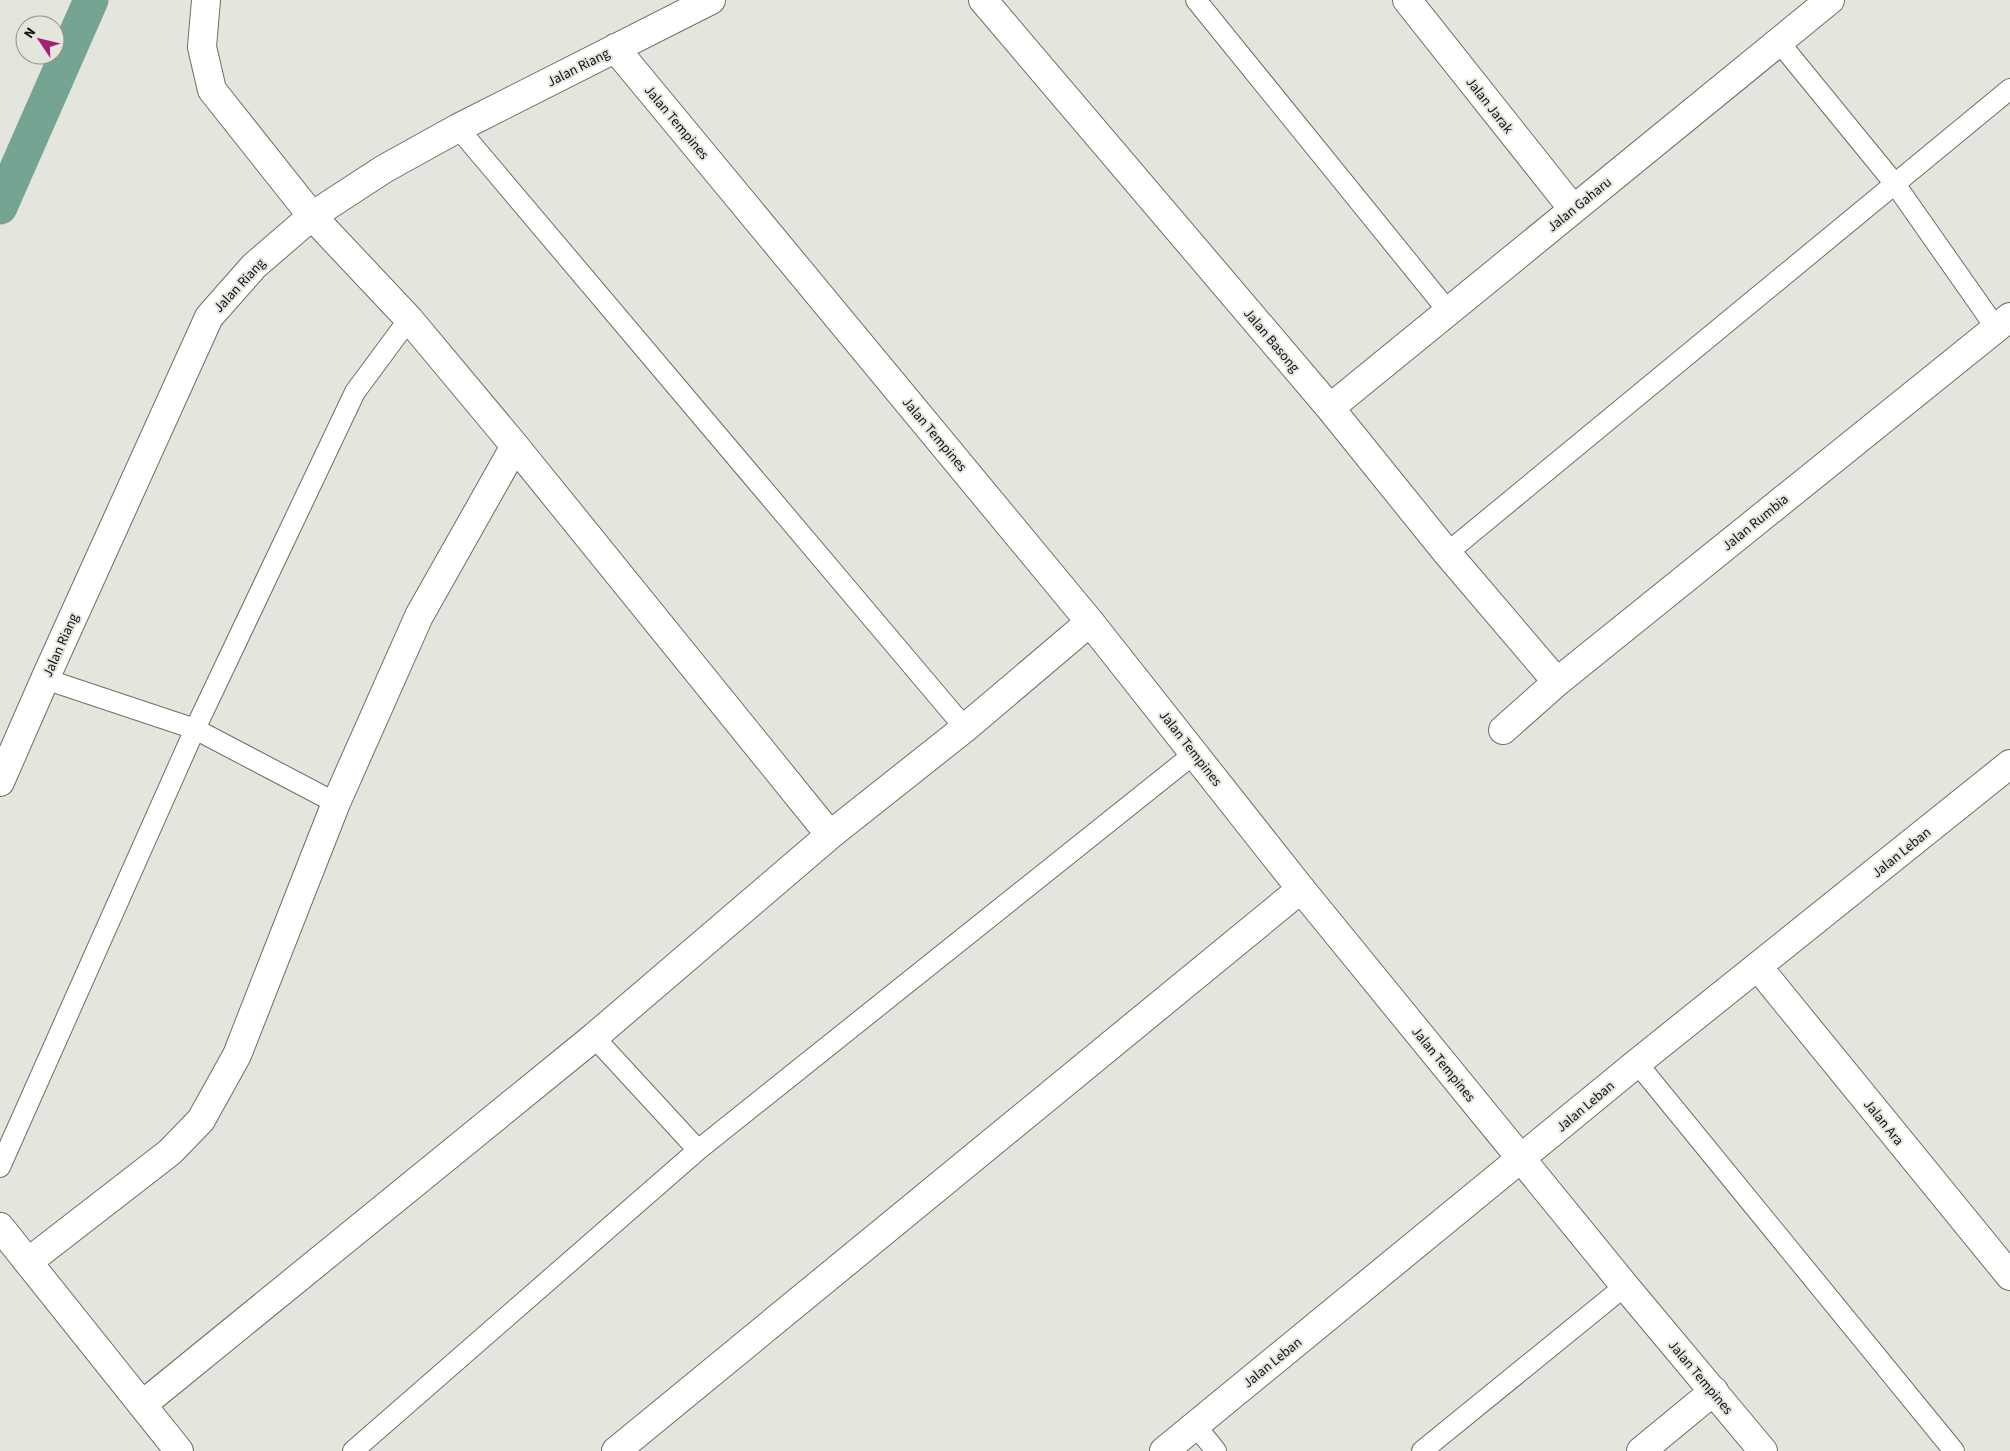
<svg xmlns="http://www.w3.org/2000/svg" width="2010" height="1451" font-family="'Source Sans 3',sans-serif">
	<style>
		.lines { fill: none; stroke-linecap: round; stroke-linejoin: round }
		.canal { stroke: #75a492; stroke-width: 35 }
		.lane-casing { stroke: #6d6e67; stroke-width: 22 }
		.street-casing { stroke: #6d6e67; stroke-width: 30 }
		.secondary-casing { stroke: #6d6e67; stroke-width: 30 }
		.lane { stroke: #fff; stroke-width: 20 }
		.street { stroke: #fff; stroke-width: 28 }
		.secondary { stroke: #fff; stroke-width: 28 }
		.labels { text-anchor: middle; stroke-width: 4; stroke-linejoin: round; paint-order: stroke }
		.street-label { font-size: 14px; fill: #0f100d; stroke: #e4e6de }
	</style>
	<rect width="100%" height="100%" fill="#e4e6de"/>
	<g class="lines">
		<path class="canal" d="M 0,207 L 91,0"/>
		<defs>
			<path id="lane" d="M 1196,0 L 1448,311
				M 1779,42 L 1895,184 L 1996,328
				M 458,128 L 965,728
				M 1447,553 L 2010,89
				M 45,679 L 195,729 L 336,803
				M 594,1037 L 698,1150
				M 1637,1063 L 1954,1451
				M 0,1167 L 195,729 L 355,392 L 409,319
				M 1195,1425 L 1216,1451
				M 353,1451 L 698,1150 L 1195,753
				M 1422,1451 L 1625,1286"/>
			<path id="street" d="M 206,0 L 202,47 L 212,90 L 312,216 L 409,319 L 515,446 L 830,835
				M 983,0 L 1330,408 L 1447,553 L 1557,682
				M 1407,0 L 1573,209
				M 1330,408 L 1830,0
				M 1503,730 L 1557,682 L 2010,317
				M 1758,967 L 2010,1276
				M 0,1227 L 179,1451
				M 28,1262 L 170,1152 L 201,1120 L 237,1055 L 336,803 L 419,616 L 515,446
				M 142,1405 L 594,1037 L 830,835 L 965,728 L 1090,622
				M 616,1451 L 1301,889
				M 1641,1451 L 1714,1391"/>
			<path id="secondary" d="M 615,48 L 1090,622 L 1301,889 L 1625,1286 L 1763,1451
				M 0,782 L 45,679 L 209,317 L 254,266 L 312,216 L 384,169 L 458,128 L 711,0
				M 1164,1451 L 1637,1063 L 2010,764"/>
		</defs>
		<use href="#lane" class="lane-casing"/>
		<use href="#street" class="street-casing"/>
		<use href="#secondary" class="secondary-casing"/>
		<use href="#lane" class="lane"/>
		<use href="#street" class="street"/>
		<use href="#secondary" class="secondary"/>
	</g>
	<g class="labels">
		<g class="street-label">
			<text transform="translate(578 67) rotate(-27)" y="5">Jalan Riang</text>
			<text transform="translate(1490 105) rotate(52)" y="5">Jalan Jarak</text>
			<text transform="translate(677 122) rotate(50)" y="5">Jalan Tempines</text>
			<text transform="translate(1579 204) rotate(-39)" y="5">Jalan Gaharu</text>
			<text transform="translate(239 285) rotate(-47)" y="5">Jalan Riang</text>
			<text transform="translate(1272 340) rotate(50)" y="5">Jalan Basong</text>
			<text transform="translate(935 434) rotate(50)" y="5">Jalan Tempines</text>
			<text transform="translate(1755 522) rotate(-39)" y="5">Jalan Rumbia</text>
			<text transform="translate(60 645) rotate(-66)" y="5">Jalan Riang</text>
			<text transform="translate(1191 748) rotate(52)" y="5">Jalan Tempines</text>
			<text transform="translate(1901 852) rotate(-39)" y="5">Jalan Leban</text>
			<text transform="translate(1444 1064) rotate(51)" y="5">Jalan Tempines</text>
			<text transform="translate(1585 1106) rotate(-40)" y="5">Jalan Leban</text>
			<text transform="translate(1884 1122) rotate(51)" y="5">Jalan Ara</text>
			<text transform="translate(1272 1362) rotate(-39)" y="5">Jalan Leban</text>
			<text transform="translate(1701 1377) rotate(50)" y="5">Jalan Tempines</text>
		</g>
	</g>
	<g transform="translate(40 40) rotate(305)"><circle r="24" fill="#e4e6de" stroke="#8f908a"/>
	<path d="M0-4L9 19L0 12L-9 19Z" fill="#a32170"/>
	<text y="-8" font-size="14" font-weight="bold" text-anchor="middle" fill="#0f100d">N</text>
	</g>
</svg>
